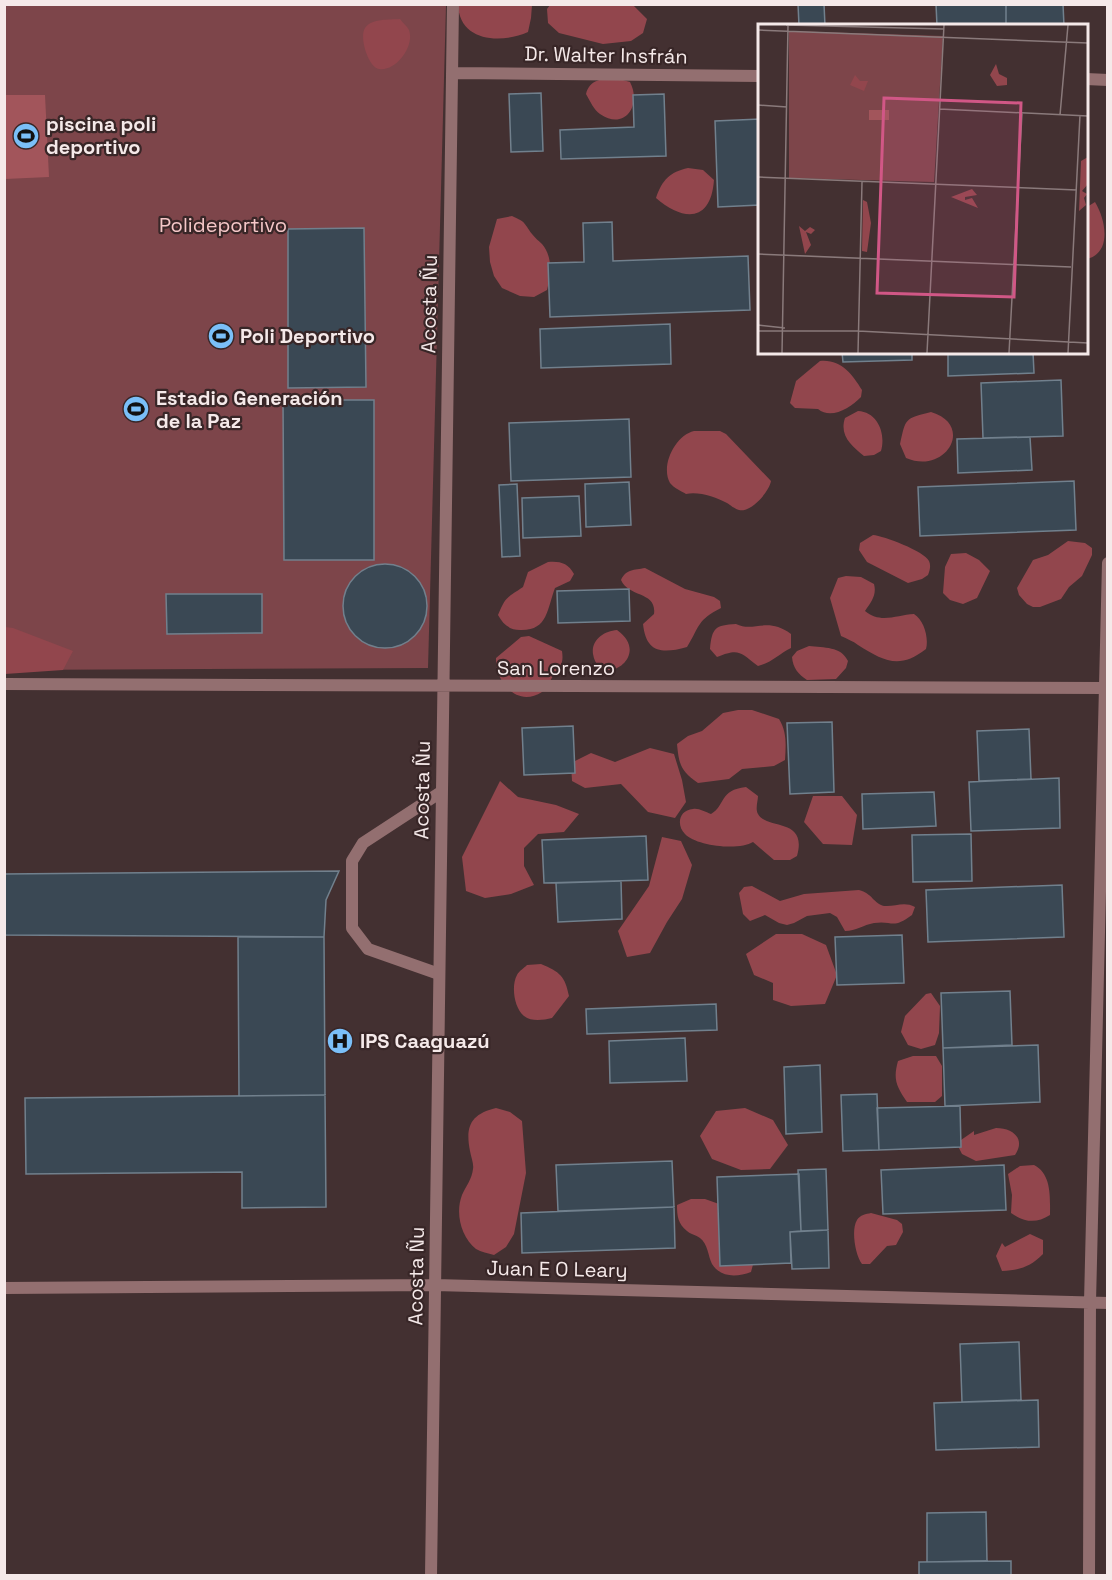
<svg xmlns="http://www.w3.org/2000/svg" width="1112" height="1580" font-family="'Space Grotesk',sans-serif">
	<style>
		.green { fill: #7d454a }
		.forest { fill: #92464d }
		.water { fill: #a2555b }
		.building { fill: #3a4854; stroke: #71808d; stroke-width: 1.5 }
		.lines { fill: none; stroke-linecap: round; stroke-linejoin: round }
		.service { stroke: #936f70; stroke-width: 12 }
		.minor { stroke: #936f70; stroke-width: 12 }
		.labels { text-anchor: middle; stroke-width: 4.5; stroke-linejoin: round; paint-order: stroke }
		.street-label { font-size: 20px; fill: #f5e9e9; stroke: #382627 }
		.poi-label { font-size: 20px; font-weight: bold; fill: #f5e9e9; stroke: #382627; text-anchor: start }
		.park-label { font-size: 20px; fill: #f5c7c8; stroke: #382627 }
		.inset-road { fill: none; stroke: #8a7a7b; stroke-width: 1.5 }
		.view { fill: #d15786; fill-opacity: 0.15; stroke: #d15786; stroke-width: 3 }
		.inset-edge { fill: none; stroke: #f5e9e9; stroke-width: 3 }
	</style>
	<rect width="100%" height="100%" fill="#433031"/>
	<path class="green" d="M 4,5 L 446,5 L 428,668 L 5,670 Z"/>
	<path class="forest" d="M 458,4 L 532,5 L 531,18 L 528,32 C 501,44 459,42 458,4 Z
		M 550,5 L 633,5 L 647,19 L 643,33 L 631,41 L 603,44 L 559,33 L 548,23 L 547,9 Z
		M 400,19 C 402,22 407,26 409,30 C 415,46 396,72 379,69 C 368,67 359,37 365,28 C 372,18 389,20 400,19 Z
		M 616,78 L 630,82 C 642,105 625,131 600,114 C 594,110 590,101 586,94 C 590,79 602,79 616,78 Z
		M 688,168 L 703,170 L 714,180 C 711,222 684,222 656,198 C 662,180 670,172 688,168 Z
		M 1095,202 C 1106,220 1112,253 1087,259 L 1087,207 Z
		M 512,216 C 527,223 523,222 532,234 C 535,238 539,241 542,244 C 553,257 551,275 547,290 L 534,297 L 520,296 L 502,288 L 494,276 L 490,262 L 489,247 L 497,219 Z
		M 820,361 C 841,359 852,374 862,390 L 861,397 C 850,408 831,420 818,409 L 795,408 L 790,403 L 796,381 Z
		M 858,411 C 878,412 886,434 881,451 L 874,455 L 864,456 C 852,446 839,436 845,418 Z
		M 931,412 C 975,425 946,475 906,458 L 900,444 C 906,418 904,419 931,412 Z
		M 694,431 L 720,431 L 726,434 L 771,481 C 769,492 751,513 739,510 C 735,509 730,505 727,503 C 716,497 698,491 686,494 C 681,491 674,488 670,483 C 660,465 676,435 694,431 Z
		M 873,535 C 884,536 924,551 929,561 C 931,565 930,570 928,575 L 922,579 L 908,583 L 867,562 L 859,550 L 860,543 Z
		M 1068,541 L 1085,543 L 1092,548 L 1092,555 L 1082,576 L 1069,587 L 1061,599 L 1040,607 L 1033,607 L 1027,604 L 1019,595 L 1017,588 L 1033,560 L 1048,555 Z
		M 966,553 L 979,560 L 990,571 L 977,598 L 963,604 L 950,600 L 943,593 L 945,567 L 951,554 Z
		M 548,562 C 560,561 568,563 574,574 L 570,581 L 555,588 C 547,609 548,631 520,630 C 509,630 503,624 498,615 C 506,596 507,598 523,587 L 528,572 Z
		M 645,568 L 685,589 L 714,597 L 720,601 L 721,608 C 697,620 700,626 687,647 C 662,654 646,653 643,624 L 654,614 C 657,591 629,598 621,580 C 626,569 634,570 645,568 Z
		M 846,576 L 861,577 L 874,584 C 877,595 871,602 865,611 C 880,624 897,615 914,614 C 924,620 929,638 926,649 C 899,670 884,661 858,645 C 853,641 847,639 841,636 L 830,598 L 838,578 Z
		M 736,624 C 754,633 767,616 791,634 L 791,648 C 779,654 771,663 758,666 C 740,652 739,648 717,657 L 710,649 C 712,628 715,625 736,624 Z
		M 5,627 L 13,628 L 73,651 L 63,670 L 5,674 Z
		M 617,630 C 654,656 599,691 593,654 C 591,640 604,631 617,630 Z
		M 529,636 L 562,651 C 564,665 560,665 553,676 C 549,682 548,689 542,692 C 517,708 495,682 496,658 L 521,637 Z
		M 809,646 C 824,648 841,646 848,661 L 846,668 L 836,679 L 807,680 C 798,674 793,668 792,657 L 797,651 Z
		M 738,710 L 752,710 L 779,719 C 787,732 786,745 785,760 L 774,766 L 742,769 L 729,779 L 698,783 C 681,771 679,765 677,744 L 688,736 L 702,731 L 723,713 Z
		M 650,748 L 674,754 L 682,780 L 686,802 L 675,818 L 648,812 L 621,784 L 585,788 L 572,781 L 571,763 L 591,753 L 615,762 Z
		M 500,781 L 518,797 L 556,805 L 579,814 L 564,832 L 538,834 L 524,848 L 524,866 L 534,885 L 511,894 L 485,898 L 466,891 L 462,857 Z
		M 746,787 L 758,796 C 758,801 755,809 758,814 C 766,830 808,817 797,856 L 790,860 L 774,860 L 753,842 C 739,851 696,846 685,834 C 676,825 679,810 693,809 C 699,808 705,812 711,814 C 726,805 719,790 746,787 Z
		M 813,796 L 842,796 L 857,815 L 852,845 L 823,844 L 804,822 Z
		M 662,837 L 681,841 L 692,865 L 682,899 L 667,922 L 650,953 L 627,957 L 618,931 L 649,886 Z
		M 752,886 L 780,901 L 804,894 L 859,890 C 872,893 874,904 884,906 C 895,907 904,901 915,907 L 912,915 C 892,930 893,920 874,923 C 863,925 856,931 845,931 L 837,917 L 830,913 L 807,916 L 794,923 L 787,925 L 779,923 L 765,915 L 750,921 L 743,914 L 739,893 L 744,887 Z
		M 776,934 L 802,934 L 826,945 L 837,975 L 825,1004 L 791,1006 L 773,1000 L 773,983 L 754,975 L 746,954 Z
		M 541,964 C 560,972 565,976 569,996 L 552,1018 C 543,1020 532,1022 524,1016 C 514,1008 511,986 517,975 C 519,971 524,968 527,965 Z
		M 931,993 L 940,1006 L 939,1033 L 935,1045 L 921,1049 L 908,1045 L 901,1032 L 905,1016 L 926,994 Z
		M 913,1056 L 936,1056 L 942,1066 L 942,1096 L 935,1102 L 907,1102 C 896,1086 893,1079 898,1061 Z
		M 496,1108 L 510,1112 L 522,1121 L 526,1173 L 514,1234 L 506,1247 L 494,1255 C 488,1253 481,1252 476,1249 C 461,1237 455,1213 462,1195 C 466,1186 472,1179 473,1169 C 474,1164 471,1157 470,1151 C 465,1126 471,1114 496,1108 Z
		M 745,1108 L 773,1120 L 788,1145 L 770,1169 L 741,1170 L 712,1159 L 700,1136 L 716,1111 Z
		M 996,1128 C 1013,1128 1026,1139 1015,1155 L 976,1161 L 962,1154 L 959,1148 L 961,1140 L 974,1131 L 974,1135 Z
		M 1034,1165 C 1052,1174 1050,1198 1050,1215 C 1036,1224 1024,1222 1011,1213 L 1012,1195 L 1008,1174 L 1020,1166 Z
		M 691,1199 L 705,1199 L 719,1204 L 755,1257 L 751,1272 C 737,1277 721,1278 712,1264 C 708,1256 708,1244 700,1238 C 696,1235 690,1234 687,1231 C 678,1224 677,1216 677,1205 Z
		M 871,1213 L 897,1220 L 902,1224 L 903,1232 L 896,1245 L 887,1246 L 870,1264 L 862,1264 C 855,1255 851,1229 857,1220 C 860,1215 866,1214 871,1213 Z
		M 1030,1234 L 1043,1240 L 1043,1254 C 1030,1267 1020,1270 1002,1271 L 996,1256 L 1002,1243 L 1005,1247 Z"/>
	<path class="water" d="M 5,95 L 45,95 L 49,177 L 5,179 Z"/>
	<path class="building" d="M 798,4 L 824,4 L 825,26 L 799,26 Z
		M 936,4 L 1006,4 L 1006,24 L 937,26 Z
		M 1006,4 L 1063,4 L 1064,26 L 1006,26 Z
		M 541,93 L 543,151 L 511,152 L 509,94 Z
		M 664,94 L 666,156 L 561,159 L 560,130 L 634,127 L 633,95 Z
		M 760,119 L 760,205 L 718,207 L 715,121 Z
		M 612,222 L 613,261 L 748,256 L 750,310 L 550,317 L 548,263 L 584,262 L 583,223 Z
		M 364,228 L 366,387 L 288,388 L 288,229 Z
		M 670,324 L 671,364 L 541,368 L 540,329 Z
		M 842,352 L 912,352 L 912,360 L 843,362 Z
		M 948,352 L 1033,352 L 1034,373 L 948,376 Z
		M 1061,380 L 1063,436 L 983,438 L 981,383 Z
		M 283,400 L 374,400 L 374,560 L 284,560 Z
		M 629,419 L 631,477 L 511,481 L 509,423 Z
		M 1030,437 L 1032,470 L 958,473 L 957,439 Z
		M 1074,481 L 1076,530 L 920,536 L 918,487 Z
		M 629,482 L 631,525 L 586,527 L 585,484 Z
		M 517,484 L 520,556 L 502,557 L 499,485 Z
		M 579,496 L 581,536 L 523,538 L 522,498 Z
		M343 606a42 42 0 1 1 84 0a42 42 0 1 1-84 0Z
		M 629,589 L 630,621 L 558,623 L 557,591 Z
		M 166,594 L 262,594 L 262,633 L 167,634 Z
		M 832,722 L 834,792 L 790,794 L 787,723 Z
		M 573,726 L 575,773 L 524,775 L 522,728 Z
		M 1029,729 L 1031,779 L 979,781 L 977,731 Z
		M 1059,778 L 1060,828 L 971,831 L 969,782 Z
		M 934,792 L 936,826 L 863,829 L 862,794 Z
		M 971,834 L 972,881 L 913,882 L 912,835 Z
		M 646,836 L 648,880 L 544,883 L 542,840 Z
		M 339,871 L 326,900 L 324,937 L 4,935 L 4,874 Z
		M 621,881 L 622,919 L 558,922 L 556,883 Z
		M 1062,885 L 1064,937 L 928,942 L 926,890 Z
		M 902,935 L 904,983 L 837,985 L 835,937 Z
		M 238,937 L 324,937 L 325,1095 L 239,1096 Z
		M 1010,991 L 1012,1045 L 943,1048 L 941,993 Z
		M 716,1004 L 717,1030 L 587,1034 L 586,1009 Z
		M 685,1038 L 687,1081 L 610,1083 L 609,1041 Z
		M 1038,1045 L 1040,1102 L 945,1106 L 943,1048 Z
		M 820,1065 L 822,1132 L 786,1134 L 784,1067 Z
		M 877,1094 L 879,1150 L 843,1151 L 841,1095 Z
		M 325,1095 L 326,1207 L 242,1208 L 242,1172 L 26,1174 L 25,1098 Z
		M 960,1106 L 961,1147 L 879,1150 L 877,1108 Z
		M 672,1161 L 674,1207 L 558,1211 L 556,1165 Z
		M 1004,1165 L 1006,1210 L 883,1214 L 881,1170 Z
		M 826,1169 L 828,1230 L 801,1231 L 798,1170 Z
		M 799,1174 L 801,1231 L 790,1232 L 791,1263 L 720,1266 L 717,1177 Z
		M 674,1207 L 675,1248 L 522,1253 L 521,1213 Z
		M 828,1230 L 829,1268 L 792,1269 L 790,1232 Z
		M 1019,1342 L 1021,1400 L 962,1402 L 960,1344 Z
		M 1038,1400 L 1039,1447 L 936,1450 L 934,1403 Z
		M 986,1512 L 987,1561 L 927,1562 L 927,1513 Z
		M 1011,1561 L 1011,1576 L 919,1576 L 919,1562 Z"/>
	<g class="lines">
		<path class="service" d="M 439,974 L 368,949 L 352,928 L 352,861 L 363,843 L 441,792"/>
		<path class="minor" d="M 452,73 L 760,76
			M 1086,79 L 1108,80
			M 4,684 L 1108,688
			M 4,1288 L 435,1285 L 1108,1303
			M 431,1576 L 453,4
			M 1089,1576 L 1090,1302 L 1108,563"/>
	</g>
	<defs>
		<symbol id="stadium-disc" viewBox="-11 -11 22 22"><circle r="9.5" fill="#7abff8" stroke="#382627"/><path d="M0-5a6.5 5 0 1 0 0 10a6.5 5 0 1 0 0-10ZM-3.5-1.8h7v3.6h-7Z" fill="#111"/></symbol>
		<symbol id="hospital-disc" viewBox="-11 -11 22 22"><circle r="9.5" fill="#7abff8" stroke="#382627"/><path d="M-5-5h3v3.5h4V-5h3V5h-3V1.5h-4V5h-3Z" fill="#111"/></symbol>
	</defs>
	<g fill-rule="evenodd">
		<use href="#stadium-disc" x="11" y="121" width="30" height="30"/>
		<use href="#stadium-disc" x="206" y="321" width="30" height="30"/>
		<use href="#stadium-disc" x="121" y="394" width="30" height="30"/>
		<use href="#hospital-disc" x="325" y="1026" width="30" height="30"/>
	</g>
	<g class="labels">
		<g class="street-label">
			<text transform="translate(606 55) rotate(1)" y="7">Dr. Walter Insfrán</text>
			<text transform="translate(429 304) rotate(-89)" y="7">Acosta Ñu</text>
			<text x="556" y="675">San Lorenzo</text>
			<text transform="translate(422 790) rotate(-89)" y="7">Acosta Ñu</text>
			<text transform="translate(557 1269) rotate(1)" y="7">Juan E O Leary</text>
			<text transform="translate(416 1276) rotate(-89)" y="7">Acosta Ñu</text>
		</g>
		<g class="poi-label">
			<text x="46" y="131">piscina poli<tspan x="46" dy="23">deportivo</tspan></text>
			<text x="240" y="343">Poli Deportivo</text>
			<text x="156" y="405">Estadio Generación<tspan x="156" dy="23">de la Paz</tspan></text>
			<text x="360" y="1048">IPS Caaguazú</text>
		</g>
		<g class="park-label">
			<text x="223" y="232">Polideportivo</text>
		</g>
	</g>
	<g transform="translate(758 24)">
		<rect width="330" height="330" fill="#433031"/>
		<path d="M 31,7 L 185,12 L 176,158 L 31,154 Z" fill="#7d454a"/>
		<path d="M 238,40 L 241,50 L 249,54 L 249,61 L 239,62 L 232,51 ZM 97,51 L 102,57 L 110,57 L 106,67 L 92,61 ZM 330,133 L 330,160 L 324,167 L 329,170 L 326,174 L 328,181 L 321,187 L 323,137 ZM 214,165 L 219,171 L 207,173 L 207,176 L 214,174 L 220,184 L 193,173 ZM 105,176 L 109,178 L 113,199 L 109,228 L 104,227 ZM 41,202 L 47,207 L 52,203 L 57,206 L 53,210 L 48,208 L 53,221 L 47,230 Z" fill="#92464d"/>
		<path d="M 111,86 L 131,86 L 131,96 L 111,96 Z" fill="#a2555b"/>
		<path class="inset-road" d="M 28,1 L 186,5M 0,6 L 330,19M 0,81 L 29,83M 181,85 L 330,92M 302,91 L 310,1M 0,153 L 319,166M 0,230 L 313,243M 0,301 L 27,304M 0,307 L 100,307 L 330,319M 24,329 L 30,1M 100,329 L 104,158M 169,329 L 186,1M 251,329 L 264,89M 310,329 L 322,91"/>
		<path class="view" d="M 126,74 L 263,79 L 256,273 L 119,269 Z"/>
		<rect width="330" height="330" class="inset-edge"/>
	</g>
	<rect width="1112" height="1580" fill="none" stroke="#f5e9e9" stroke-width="12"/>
</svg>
